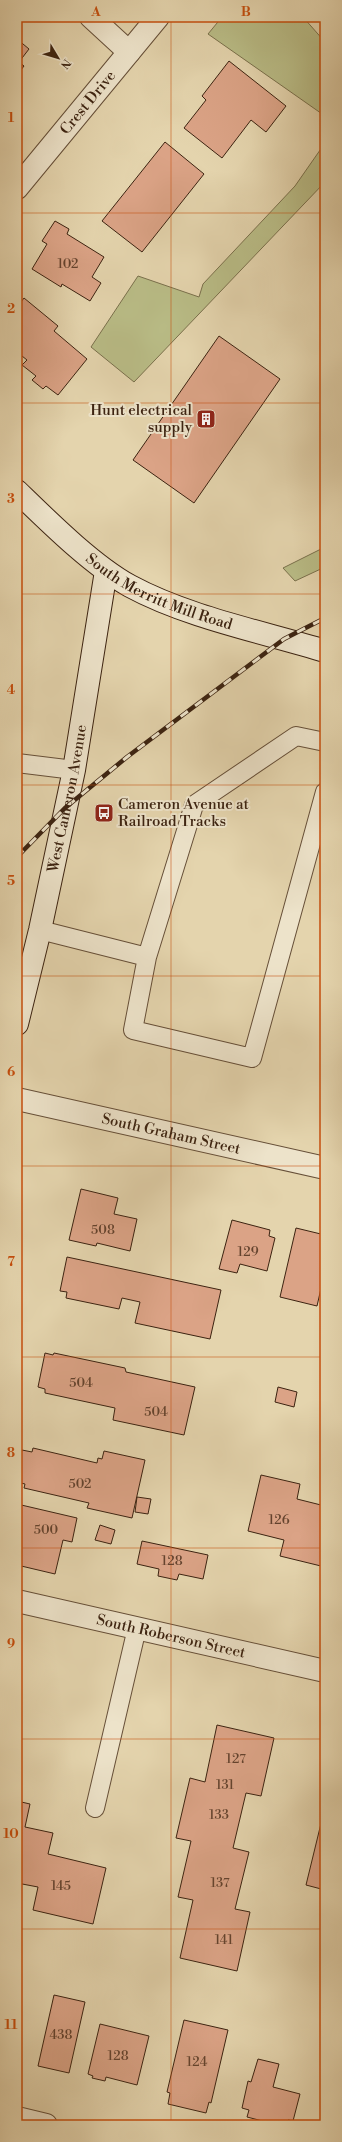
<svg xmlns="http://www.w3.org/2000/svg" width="342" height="2142" font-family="'Libre Bodoni',serif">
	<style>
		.green { fill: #b9bc86; stroke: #7a704c }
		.building { fill: #dba386; stroke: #3c2311 }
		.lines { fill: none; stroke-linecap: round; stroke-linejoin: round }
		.lane-casing { stroke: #664f38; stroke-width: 20 }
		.street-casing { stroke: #664f38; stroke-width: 24 }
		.secondary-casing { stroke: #3c2311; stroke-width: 24 }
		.lane { stroke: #ede3ca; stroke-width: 18 }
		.street { stroke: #ede3ca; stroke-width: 22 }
		.secondary { stroke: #ede3ca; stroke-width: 22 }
		.rail-casing { stroke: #3c2311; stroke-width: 4.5 }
		.rail { stroke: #ede3ca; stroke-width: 3; stroke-dasharray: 9; stroke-linecap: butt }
		.grid { fill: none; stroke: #c64e0d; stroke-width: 1; stroke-opacity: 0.55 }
		.labels { text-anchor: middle; stroke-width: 4; stroke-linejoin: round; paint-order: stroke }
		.number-label { font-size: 13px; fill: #64432e }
		.street-label { font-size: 15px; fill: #3c2311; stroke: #ede3ca }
		.poi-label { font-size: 15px; fill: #3c2311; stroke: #ede3ca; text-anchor: end }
		.neatline { fill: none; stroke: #c64e0d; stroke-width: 1.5 }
		.grid-label { font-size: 13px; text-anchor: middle; font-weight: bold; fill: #c64e0d }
	</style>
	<rect width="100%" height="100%" fill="#e4d4ad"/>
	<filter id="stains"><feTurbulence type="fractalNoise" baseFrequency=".005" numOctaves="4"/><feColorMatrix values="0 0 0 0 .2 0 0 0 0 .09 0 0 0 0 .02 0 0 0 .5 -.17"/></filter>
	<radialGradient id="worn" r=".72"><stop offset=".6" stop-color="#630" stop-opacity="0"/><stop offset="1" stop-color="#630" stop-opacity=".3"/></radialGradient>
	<path class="green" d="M 222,17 L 303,17 L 325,42 L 325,116 L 208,34 Z
		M 325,143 L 325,182 L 134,382 L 91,347 L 138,276 L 199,297 L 203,284 L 295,186 Z
		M 325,547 L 325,567 L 295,581 L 283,568 Z"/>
	<path class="building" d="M 17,39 L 29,49 L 19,62 L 24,66 L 17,75 Z
		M 229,61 L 286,106 L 266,132 L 251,120 L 222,158 L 184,128 L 206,100 L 202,96 Z
		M 165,142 L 204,174 L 142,252 L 102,221 Z
		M 55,221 L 69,229 L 67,234 L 104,257 L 92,277 L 101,283 L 90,301 L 62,284 L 61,287 L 32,269 L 47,244 L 42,241 Z
		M 24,298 L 58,326 L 54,331 L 87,359 L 58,395 L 46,386 L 43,389 L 32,380 L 36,376 L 22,365 L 27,360 L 17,352 L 17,307 Z
		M 219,336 L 280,379 L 194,503 L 133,460 Z
		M 81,1189 L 118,1198 L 114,1214 L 137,1219 L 130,1251 L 97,1243 L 96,1246 L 69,1240 Z
		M 232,1220 L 270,1230 L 269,1236 L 275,1238 L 267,1271 L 240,1264 L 237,1273 L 219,1269 Z
		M 296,1228 L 325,1235 L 325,1271 L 317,1306 L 280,1297 Z
		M 67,1257 L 221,1290 L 210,1339 L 135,1323 L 140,1302 L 122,1298 L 119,1309 L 66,1298 L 67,1292 L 60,1291 Z
		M 45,1353 L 53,1355 L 54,1353 L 125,1368 L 126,1372 L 195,1387 L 184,1435 L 113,1420 L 115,1408 L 45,1393 L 45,1389 L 38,1387 Z
		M 278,1387 L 297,1392 L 294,1407 L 275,1402 Z
		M 33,1448 L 97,1463 L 98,1458 L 102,1459 L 104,1451 L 145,1460 L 132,1518 L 87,1508 L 89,1503 L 24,1488 L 25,1484 L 17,1482 L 17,1472 L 22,1450 L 32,1452 Z
		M 261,1475 L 300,1484 L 297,1499 L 325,1506 L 325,1548 L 321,1566 L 280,1556 L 284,1540 L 248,1531 Z
		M 137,1497 L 151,1499 L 148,1514 L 135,1512 Z
		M 17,1504 L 77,1518 L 72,1542 L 63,1540 L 55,1574 L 17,1565 Z
		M 100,1525 L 115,1530 L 111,1544 L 95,1540 Z
		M 142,1541 L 208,1555 L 203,1579 L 179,1574 L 177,1580 L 158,1576 L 159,1569 L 137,1564 Z
		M 217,1725 L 274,1738 L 261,1796 L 246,1793 L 233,1848 L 249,1852 L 235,1909 L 250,1912 L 237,1971 L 180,1958 L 193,1900 L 178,1897 L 191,1841 L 176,1838 L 190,1778 L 205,1782 Z
		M 17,1801 L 30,1804 L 25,1827 L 53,1833 L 48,1854 L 106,1868 L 93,1924 L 33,1910 L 38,1887 L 17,1883 Z
		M 325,1807 L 325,1890 L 306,1885 Z
		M 54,1995 L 85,2002 L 69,2073 L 38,2066 Z
		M 184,2020 L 228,2030 L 211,2103 L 209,2102 L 206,2113 L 168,2104 L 170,2093 L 167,2092 Z
		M 100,2024 L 149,2036 L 137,2085 L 106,2077 L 105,2081 L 92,2078 L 93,2076 L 88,2074 Z
		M 258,2059 L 279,2064 L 273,2087 L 300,2094 L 293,2121 L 288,2120 L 287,2125 L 278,2125 L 247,2117 L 249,2110 L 242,2108 L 248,2081 L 251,2082 Z"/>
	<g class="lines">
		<defs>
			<path id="lane" d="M 325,742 L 296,736 L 194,805 L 147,957 L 133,1030 L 252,1058 L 325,792
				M 17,763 L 74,770
				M 40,930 L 147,957
				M 95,1808 L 137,1628"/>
			<g id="street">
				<path d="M 91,17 L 129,52"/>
				<path id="s1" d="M 17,188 L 158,17"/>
				<path id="s2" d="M 17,1099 L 325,1168"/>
				<path id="s3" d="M 17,1601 L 325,1671"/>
				<path d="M 17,2118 L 46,2125"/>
			</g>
			<g id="secondary">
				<path id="s4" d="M 17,491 C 48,521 92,565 130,586 C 187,617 263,632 325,651"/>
				<path id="s5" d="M 17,1024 L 40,930 L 74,770 L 106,571"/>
			</g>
		</defs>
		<use href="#lane" class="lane-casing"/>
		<use href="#street" class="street-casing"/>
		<use href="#secondary" class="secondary-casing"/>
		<use href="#lane" class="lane"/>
		<use href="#street" class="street"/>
		<use href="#secondary" class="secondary"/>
		<defs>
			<path id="rail" d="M 17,857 L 65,808 L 127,757 L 284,639 L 325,618"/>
		</defs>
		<use href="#rail" class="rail-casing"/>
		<use href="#rail" class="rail"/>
	</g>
	<path class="grid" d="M 171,17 L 171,2125M 17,213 L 325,213M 17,403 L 325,403M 17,594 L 325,594M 17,785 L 325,785M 17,976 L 325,976M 17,1166 L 325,1166M 17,1357 L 325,1357M 17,1548 L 325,1548M 17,1739 L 325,1739M 17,1929 L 325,1929"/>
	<defs>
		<symbol id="building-square" viewBox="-11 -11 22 22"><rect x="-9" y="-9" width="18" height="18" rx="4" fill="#8f2418" stroke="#ede3ca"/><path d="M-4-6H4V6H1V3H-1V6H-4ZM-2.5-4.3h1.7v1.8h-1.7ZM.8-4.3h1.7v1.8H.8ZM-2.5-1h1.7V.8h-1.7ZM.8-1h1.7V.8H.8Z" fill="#fff"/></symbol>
		<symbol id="bus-square" viewBox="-11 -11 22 22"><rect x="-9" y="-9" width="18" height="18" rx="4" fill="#8f2418" stroke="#ede3ca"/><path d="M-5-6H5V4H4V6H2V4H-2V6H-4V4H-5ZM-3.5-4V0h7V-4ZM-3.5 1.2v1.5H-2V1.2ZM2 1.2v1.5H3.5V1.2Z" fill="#fff"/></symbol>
	</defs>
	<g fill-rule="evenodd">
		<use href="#building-square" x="195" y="408" width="22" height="22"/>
		<use href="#bus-square" x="93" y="802" width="22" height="22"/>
	</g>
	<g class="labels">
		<g class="number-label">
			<text x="68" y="268">102</text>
			<text x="103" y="1234">508</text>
			<text x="248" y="1256">129</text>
			<text x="81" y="1387">504</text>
			<text x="156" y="1416">504</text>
			<text x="80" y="1488">502</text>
			<text x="279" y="1524">126</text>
			<text x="46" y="1534">500</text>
			<text x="172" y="1565">128</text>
			<text x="236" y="1763">127</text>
			<text x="225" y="1789">131</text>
			<text x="219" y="1819">133</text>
			<text x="220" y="1887">137</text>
			<text x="61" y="1890">145</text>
			<text x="224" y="1944">141</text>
			<text x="61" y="2039">438</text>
			<text x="118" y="2060">128</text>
			<text x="197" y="2066">124</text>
		</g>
		<g class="street-label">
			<text dy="5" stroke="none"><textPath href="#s1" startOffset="111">Crest Drive</textPath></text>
			<text dy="5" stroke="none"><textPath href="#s4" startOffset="177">South Merritt Mill Road</textPath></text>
			<text dy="5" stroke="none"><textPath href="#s5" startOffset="231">West Cameron Avenue</textPath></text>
			<text dy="5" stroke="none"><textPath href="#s2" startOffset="158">South Graham Street</textPath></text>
			<text dy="5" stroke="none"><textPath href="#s3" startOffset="158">South Roberson Street</textPath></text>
		</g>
		<g class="poi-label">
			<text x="192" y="415">Hunt electrical<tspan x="192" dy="17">supply</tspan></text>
			<text x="118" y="809" text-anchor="start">Cameron Avenue at<tspan x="118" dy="17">Railroad Tracks</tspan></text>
		</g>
	</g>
	<rect width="342" height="2142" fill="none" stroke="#e4d4ad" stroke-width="44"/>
	<g transform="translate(58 58) rotate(128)" stroke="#ede3ca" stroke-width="3" paint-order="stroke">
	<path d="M0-3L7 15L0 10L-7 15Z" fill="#3c2311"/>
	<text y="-6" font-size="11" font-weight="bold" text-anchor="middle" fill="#3c2311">N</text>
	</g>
	<rect x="22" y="22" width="298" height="2098" class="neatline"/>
	<g class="grid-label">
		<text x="96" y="16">A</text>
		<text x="246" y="16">B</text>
		<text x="11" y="122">1</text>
		<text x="11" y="313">2</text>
		<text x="11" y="503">3</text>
		<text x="11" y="694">4</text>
		<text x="11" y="885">5</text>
		<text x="11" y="1076">6</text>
		<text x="11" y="1266">7</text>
		<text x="11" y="1457">8</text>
		<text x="11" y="1648">9</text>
		<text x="11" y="1838">10</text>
		<text x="11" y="2029">11</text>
	</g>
	<rect width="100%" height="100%" filter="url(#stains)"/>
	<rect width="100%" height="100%" fill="url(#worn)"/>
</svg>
